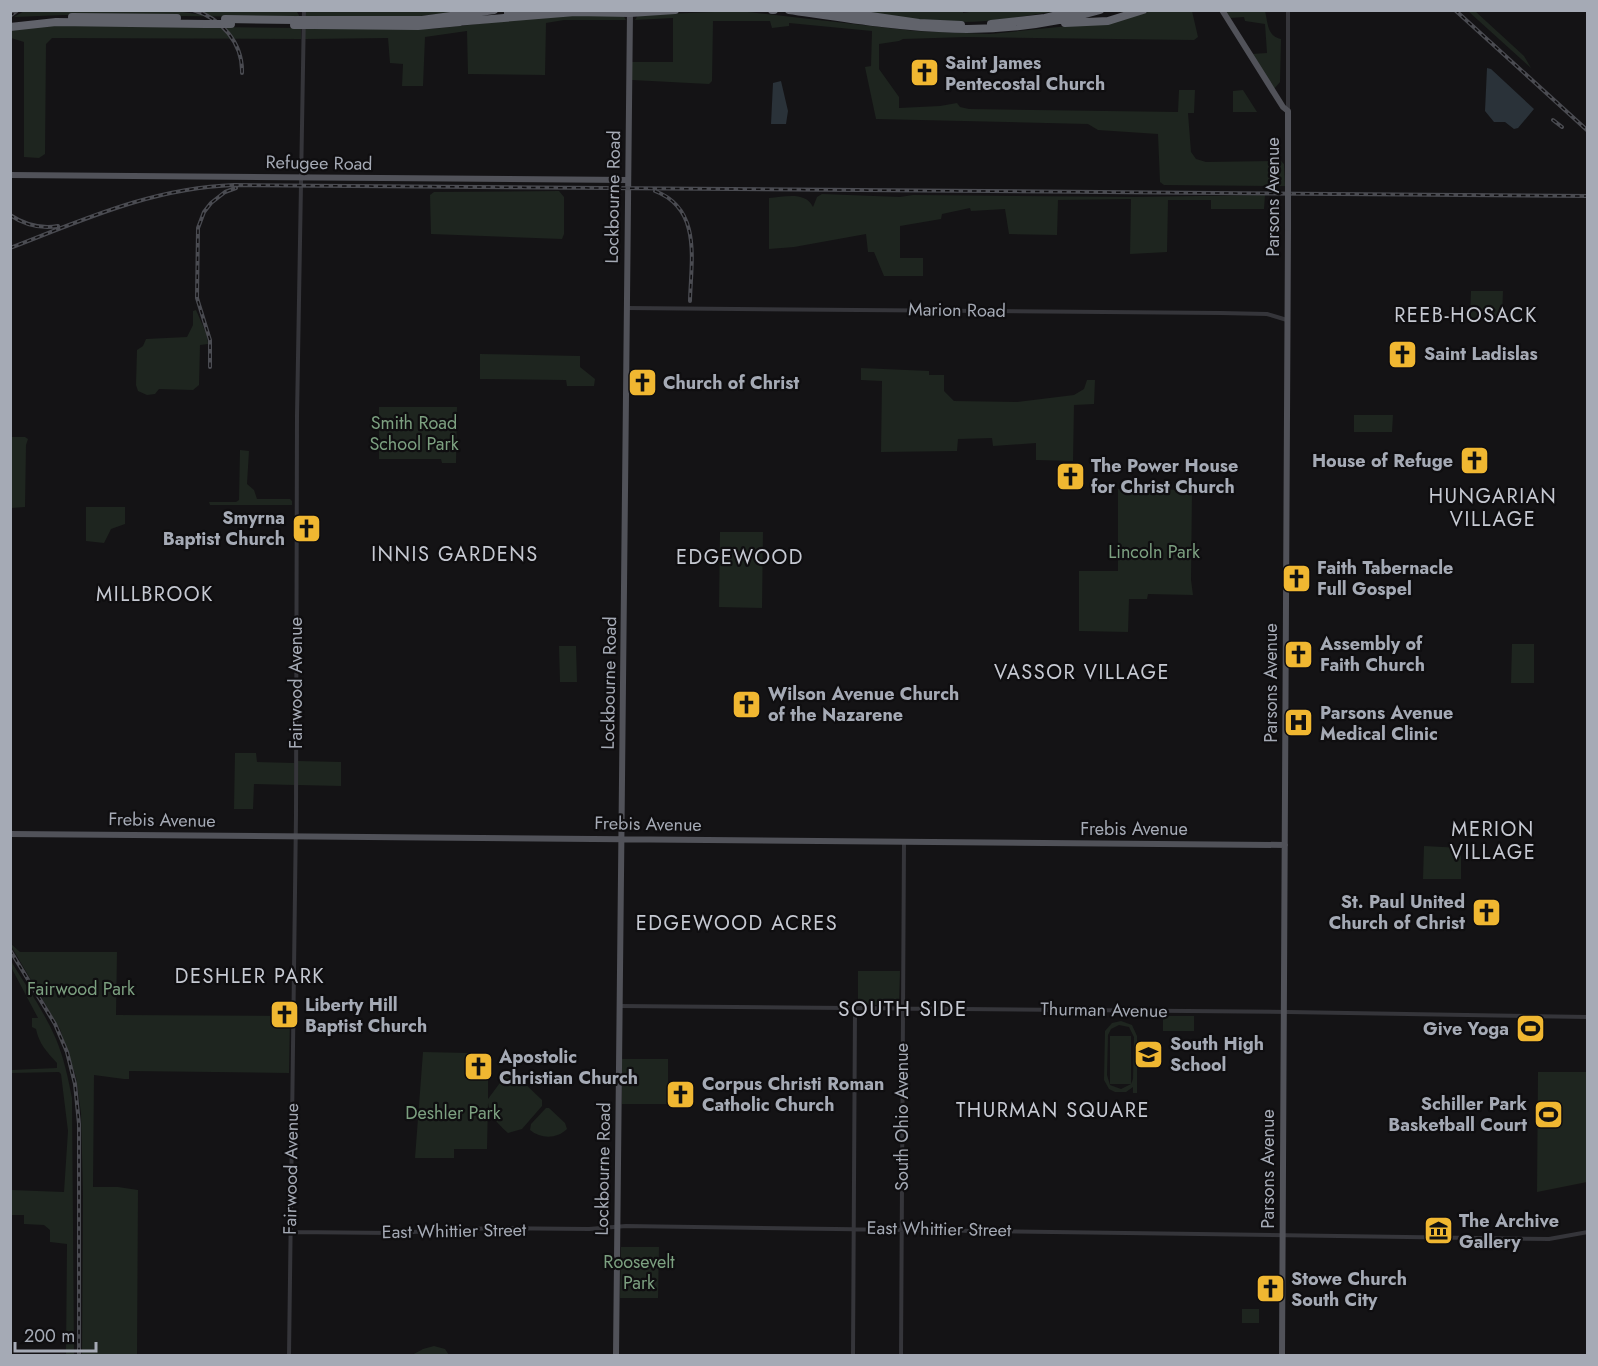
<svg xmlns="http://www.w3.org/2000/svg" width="1598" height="1366" font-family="Jost,sans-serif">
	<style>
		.green { fill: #1e251f; fill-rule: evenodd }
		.water { fill: #2a3239 }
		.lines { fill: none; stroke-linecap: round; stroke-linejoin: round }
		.minor { stroke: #35353a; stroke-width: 4 }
		.major { stroke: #515259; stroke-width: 6 }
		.highway { stroke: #61636b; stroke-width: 8 }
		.rail-casing { stroke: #4a4b51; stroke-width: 4 }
		.rail { stroke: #0f0e10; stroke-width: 1.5; stroke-dasharray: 4.5; stroke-linecap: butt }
		.major-bridge { stroke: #515259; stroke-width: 6 }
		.highway-bridge { stroke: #61636b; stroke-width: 8 }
		.labels { text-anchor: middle; stroke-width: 4.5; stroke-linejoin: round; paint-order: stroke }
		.poi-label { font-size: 18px; font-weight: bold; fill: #a5aab5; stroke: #0f0e10; text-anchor: start }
		.street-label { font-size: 18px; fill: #a5aab5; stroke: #0f0e10 }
		.park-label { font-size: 18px; fill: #7ca080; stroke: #0f0e10 }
		.neighbourhood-label { font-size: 20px; letter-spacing: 1.5px; fill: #c6c9d2; stroke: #0f0e10 }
		.quarter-label { font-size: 21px; letter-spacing: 1.5px; fill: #c6c9d2; stroke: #0f0e10 }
	</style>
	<rect width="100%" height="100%" fill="#141315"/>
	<path class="green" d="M 26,10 L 177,11 L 202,15 L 204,11 L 297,12 L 300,17 L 64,15 L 14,17 Z
		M 306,10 L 466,11 L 412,17 L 306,17 Z
		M 963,10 L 963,13 L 982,10 L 1058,11 C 1025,16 993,22 960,22 C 923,23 885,15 849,11 Z
		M 739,11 L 915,31 L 990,34 L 1118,21 L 1151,11 L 1192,11 L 1198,37 L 1194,40 L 966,37 L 903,39 L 899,41 L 879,44 L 879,69 L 899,97 L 899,108 L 940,106 L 957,103 L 960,107 L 969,109 L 1178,112 L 1179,90 L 1195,90 L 1194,113 L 1188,113 L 1191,152 L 1196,159 L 1206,162 L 1281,161 L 1284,164 L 1285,186 L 1164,185 L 1160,182 L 1158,134 L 1098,130 L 1088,124 L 876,119 L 865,67 L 871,66 L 872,31 L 789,23 L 789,26 L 772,28 L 770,21 L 713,21 L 712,81 L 709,84 L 632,80 L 632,62 L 673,62 L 673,18 L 635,20 L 638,15 Z
		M 1226,11 L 1265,11 C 1268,23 1267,36 1281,39 L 1280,82 L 1274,89 L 1252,54 L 1267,53 L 1265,24 L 1245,21 L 1244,17 L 1230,18 Z
		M 1468,11 L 1475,11 L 1524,56 L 1531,68 Z
		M 559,15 L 623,15 L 626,20 L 564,20 L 546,23 L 545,75 L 468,74 L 467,31 L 425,37 L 423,86 L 402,86 L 403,64 L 390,63 L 388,38 L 305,39 L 305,28 L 432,29 Z
		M 60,25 L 301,28 L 301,39 L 52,38 L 46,44 L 45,154 L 39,158 L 24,157 L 24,42 L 11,38 L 10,30 Z
		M 1243,90 L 1257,112 L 1233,112 L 1233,91 Z
		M 559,191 L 564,197 L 564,234 L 562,239 L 431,234 L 430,195 L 434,192 Z
		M 822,194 L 900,197 L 913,195 L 1133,197 L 1265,195 L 1264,209 L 1211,209 L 1211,200 L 1168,200 L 1167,252 L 1130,254 L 1131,199 L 1058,200 L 1057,235 L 1009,234 L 1005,209 L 971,211 L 970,208 L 942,214 L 941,219 L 900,226 L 900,258 L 923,258 L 923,276 L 884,276 L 874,252 L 868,252 L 866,234 L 794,247 L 769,249 L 769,198 C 785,197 805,191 813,207 L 817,197 Z
		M 1471,291 L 1503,291 L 1502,318 L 1470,318 Z
		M 196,310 L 207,335 L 208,344 L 200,345 L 199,385 L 193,390 L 159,389 L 155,394 L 147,395 L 138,391 L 136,385 L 137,350 L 143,346 L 146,339 L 187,337 L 193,325 L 193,311 Z
		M 480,354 L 580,356 L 580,367 L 595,379 L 594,386 L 567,386 L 566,380 L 480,379 Z
		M 861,368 L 929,371 L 929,375 L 944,375 L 944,391 L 954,401 L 1017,402 L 1074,395 L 1084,389 L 1087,380 L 1095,380 L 1094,404 L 1074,405 L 1073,461 L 1036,460 L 1036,443 L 993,446 L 992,438 L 958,439 L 957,451 L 881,452 L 882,381 L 861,380 Z
		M 379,407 L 457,407 L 456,463 L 442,463 L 441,459 L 379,459 Z
		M 1354,415 L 1393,415 L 1392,432 L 1354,432 Z
		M 11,437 L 25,437 L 28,439 L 26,445 L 25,507 L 11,508 Z
		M 240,450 L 249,451 L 247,484 L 254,490 L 257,499 L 290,499 L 292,501 L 292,505 L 210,505 L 209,502 L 236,502 L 239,500 Z
		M 1118,489 L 1192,490 L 1191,580 L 1193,595 L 1148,594 L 1147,599 L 1129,599 L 1128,632 L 1079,631 L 1079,571 L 1118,571 Z
		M 86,507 L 125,507 L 125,524 L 111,529 L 104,543 L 86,541 Z
		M 720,532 L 763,532 L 762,608 L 719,607 Z
		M 1512,644 L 1534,644 L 1534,683 L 1511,683 Z
		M 559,646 L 576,646 L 577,682 L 560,682 Z
		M 235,753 L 256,753 L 257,762 L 294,763 L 294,785 L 254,784 L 253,809 L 234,809 Z
		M 298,761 L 341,762 L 341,786 L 298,785 Z
		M 1424,846 L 1461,848 L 1461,879 L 1423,879 Z
		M 10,943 L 20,952 L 117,952 L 116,1015 L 290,1016 L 289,1073 L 129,1071 L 129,1079 L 124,1079 L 94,1075 L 93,1187 L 118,1187 L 138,1190 L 137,1355 L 82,1355 L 83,1194 L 81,1113 L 76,1077 L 60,1029 L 11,946 Z
		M 11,961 C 26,986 44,1011 56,1039 C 64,1058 68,1078 72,1098 L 74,1355 L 66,1355 L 67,1244 L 50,1242 L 50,1230 L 44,1225 L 24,1224 L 24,1215 L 11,1215 L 11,1190 L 64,1192 L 68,1131 L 61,1074 L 59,1072 L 11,1073 L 11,1070 L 57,1068 L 57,1063 C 47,1052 39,1044 36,1029 L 32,1027 L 32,1018 L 38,1018 L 11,967 Z
		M 858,971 L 900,971 L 899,1005 L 858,1005 Z
		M 1163,1016 L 1194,1016 L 1194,1031 L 1163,1031 Z
		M 1121,1021 L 1132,1025 L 1137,1036 L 1137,1093 L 1133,1093 L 1133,1087 L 1126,1092 L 1115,1092 L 1109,1089 L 1104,1080 L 1105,1031 L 1112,1023 ZM 1119,1025 L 1129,1027 L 1134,1037 L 1133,1079 L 1131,1084 L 1131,1036 L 1110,1036 L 1110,1084 L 1131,1084 L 1121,1089 L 1110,1085 L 1107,1075 L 1108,1035 L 1111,1029 Z
		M 423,1052 L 469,1053 L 468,1074 L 488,1075 L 488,1099 L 505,1076 L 520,1079 L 542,1100 L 542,1106 L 522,1129 L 508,1133 C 498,1124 490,1116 488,1103 L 487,1149 L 454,1149 L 454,1158 L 415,1158 Z
		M 622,1059 L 668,1059 L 668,1104 L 622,1104 Z
		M 1538,1072 L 1587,1072 L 1587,1182 L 1537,1192 Z
		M 546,1108 L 549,1108 L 565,1123 L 567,1129 C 557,1139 541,1139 530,1130 L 531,1124 Z
		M 621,1247 L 659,1247 L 658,1298 L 620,1298 Z
		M 1242,1309 L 1259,1309 L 1259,1323 L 1242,1323 Z
		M 434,1346 L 445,1349 L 449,1355 L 412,1355 L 423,1349 Z"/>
	<path class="water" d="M 1487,68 L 1491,69 L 1534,109 L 1518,128 L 1514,129 L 1505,122 L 1494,122 L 1485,111 Z
		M 781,81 L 788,111 L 786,124 L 771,124 L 773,83 Z"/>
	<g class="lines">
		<path class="minor" d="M 1288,111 L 1288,10
			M 627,308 L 1221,313 L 1267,314 L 1287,320
			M 620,1006 L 1288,1012 L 1588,1017
			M 291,1232 L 392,1233 L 493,1228 L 589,1229 L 626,1226 L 1549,1239 L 1588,1232
			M 289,1356 L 296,815 L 297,416 L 304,10
			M 853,1356 L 855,1008
			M 901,1356 L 904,842"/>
		<path class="major" d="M 1222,10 L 1283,107 L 1288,111 L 1288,176
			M 10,175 L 628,180
			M 10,834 L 1285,845
			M 616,1356 L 630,11
			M 1282,1356 L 1288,228"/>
		<path class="highway" d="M 772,10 L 774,10
			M 789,10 C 899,26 989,43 1100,10
			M 829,10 L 919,23 L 961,25
			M 508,13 L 524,10
			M 72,17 L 177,18
			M 225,19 L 294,20
			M 314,20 L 422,20 L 494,10
			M 455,22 L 575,12 L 630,13 L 675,10
			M 1065,23 L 1108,21 L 1143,10
			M 991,24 L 1045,18 L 1079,10
			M 314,25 L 418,26 L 460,22
			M 10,27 L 56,22 L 206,24"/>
		<defs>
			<path id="rail" d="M 193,10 C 221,18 243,43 242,73
				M 1455,10 L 1588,131
				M 10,16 L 18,10
				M 1553,120 L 1562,127
				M 655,191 C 702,209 691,260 690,301
				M 10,215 C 25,225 40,229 58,226
				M 10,248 C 85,219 153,188 234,185 L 1588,196
				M 210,367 L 210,340 L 197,298 L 198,228 L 204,212 L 211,203 L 225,192 L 236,188
				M 10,950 L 55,1024 L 67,1052 L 75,1084 L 79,1124 L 79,1356"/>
		</defs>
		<use href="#rail" class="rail-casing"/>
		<use href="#rail" class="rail"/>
		<path class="major-bridge" d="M 1288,228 L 1288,176"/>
		<path class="highway-bridge" d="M 297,20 L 314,20
			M 206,24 L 231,24
			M 294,25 L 314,25"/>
	</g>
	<defs>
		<symbol id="church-square" viewBox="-11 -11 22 22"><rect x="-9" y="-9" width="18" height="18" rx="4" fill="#f0b731" stroke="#0f0e10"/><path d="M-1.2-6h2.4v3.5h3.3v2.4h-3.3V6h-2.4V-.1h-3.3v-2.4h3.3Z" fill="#111"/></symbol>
		<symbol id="hospital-square" viewBox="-11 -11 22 22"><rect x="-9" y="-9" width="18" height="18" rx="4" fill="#f0b731" stroke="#0f0e10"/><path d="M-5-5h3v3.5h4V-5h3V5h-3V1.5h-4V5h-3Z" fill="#111"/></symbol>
		<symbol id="stadium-square" viewBox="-11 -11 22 22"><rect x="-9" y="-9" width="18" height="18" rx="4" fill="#f0b731" stroke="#0f0e10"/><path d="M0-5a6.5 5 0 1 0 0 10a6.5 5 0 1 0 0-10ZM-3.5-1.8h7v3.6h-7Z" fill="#111"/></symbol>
		<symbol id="school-square" viewBox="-11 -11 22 22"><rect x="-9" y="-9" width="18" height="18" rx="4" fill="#f0b731" stroke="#0f0e10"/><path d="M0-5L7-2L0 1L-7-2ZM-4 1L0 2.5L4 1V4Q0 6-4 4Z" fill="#111"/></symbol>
		<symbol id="museum-square" viewBox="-11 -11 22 22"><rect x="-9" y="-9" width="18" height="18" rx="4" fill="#f0b731" stroke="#0f0e10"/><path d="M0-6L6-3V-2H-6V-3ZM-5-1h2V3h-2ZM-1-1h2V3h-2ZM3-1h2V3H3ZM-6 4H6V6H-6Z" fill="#111"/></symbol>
	</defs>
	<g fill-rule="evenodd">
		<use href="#church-square" x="908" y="56" width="33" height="33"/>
		<use href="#church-square" x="1386" y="338" width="33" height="33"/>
		<use href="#church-square" x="626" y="366" width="33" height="33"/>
		<use href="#church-square" x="1458" y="444" width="33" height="33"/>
		<use href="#church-square" x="1054" y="460" width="33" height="33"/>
		<use href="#church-square" x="290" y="512" width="33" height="33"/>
		<use href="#church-square" x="1280" y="562" width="33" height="33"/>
		<use href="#church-square" x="1282" y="638" width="33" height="33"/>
		<use href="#church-square" x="730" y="688" width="33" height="33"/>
		<use href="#hospital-square" x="1282" y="706" width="33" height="33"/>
		<use href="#church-square" x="1470" y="896" width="33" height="33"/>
		<use href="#church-square" x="268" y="998" width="33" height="33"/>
		<use href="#stadium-square" x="1514" y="1012" width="33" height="33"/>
		<use href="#school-square" x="1132" y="1038" width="33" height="33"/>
		<use href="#church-square" x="462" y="1050" width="33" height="33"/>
		<use href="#church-square" x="664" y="1078" width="33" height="33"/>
		<use href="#stadium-square" x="1532" y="1098" width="33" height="33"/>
		<use href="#museum-square" x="1422" y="1214" width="33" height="33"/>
		<use href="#church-square" x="1254" y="1272" width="33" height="33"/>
	</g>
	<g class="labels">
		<g class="poi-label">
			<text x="945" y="69">Saint James<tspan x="945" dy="21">Pentecostal Church</tspan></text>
			<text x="1424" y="360">Saint Ladislas</text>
			<text x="663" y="389">Church of Christ</text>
			<text x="1453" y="467" text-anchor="end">House of Refuge</text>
			<text x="1091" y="472">The Power House<tspan x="1091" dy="21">for Christ Church</tspan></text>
			<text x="285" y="524" text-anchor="end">Smyrna<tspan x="285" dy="21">Baptist Church</tspan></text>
			<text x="1317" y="574">Faith Tabernacle<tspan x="1317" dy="21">Full Gospel</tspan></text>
			<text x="1320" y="650">Assembly of<tspan x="1320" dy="21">Faith Church</tspan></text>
			<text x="768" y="700">Wilson Avenue Church<tspan x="768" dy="21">of the Nazarene</tspan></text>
			<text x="1320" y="719">Parsons Avenue<tspan x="1320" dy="21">Medical Clinic</tspan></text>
			<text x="1465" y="908" text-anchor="end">St. Paul United<tspan x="1465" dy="21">Church of Christ</tspan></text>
			<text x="305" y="1011">Liberty Hill<tspan x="305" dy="21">Baptist Church</tspan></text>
			<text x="1509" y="1035" text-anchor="end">Give Yoga</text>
			<text x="1170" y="1050">South High<tspan x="1170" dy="21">School</tspan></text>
			<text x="499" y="1063">Apostolic<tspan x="499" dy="21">Christian Church</tspan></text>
			<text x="702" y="1090">Corpus Christi Roman<tspan x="702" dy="21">Catholic Church</tspan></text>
			<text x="1527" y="1110" text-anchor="end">Schiller Park<tspan x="1527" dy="21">Basketball Court</tspan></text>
			<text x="1459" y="1227">The Archive<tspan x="1459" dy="21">Gallery</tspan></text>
			<text x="1291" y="1285">Stowe Church<tspan x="1291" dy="21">South City</tspan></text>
		</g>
		<g class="street-label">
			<text transform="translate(319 163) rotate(1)" y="6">Refugee Road</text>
			<text transform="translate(613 197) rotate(-89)" y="6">Lockbourne Road</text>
			<text transform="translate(1273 197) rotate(-90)" y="6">Parsons Avenue</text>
			<text transform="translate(957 310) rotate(1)" y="6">Marion Road</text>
			<text transform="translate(296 683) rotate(-90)" y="6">Fairwood Avenue</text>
			<text transform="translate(609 683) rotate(-89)" y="6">Lockbourne Road</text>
			<text transform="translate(1271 683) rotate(-90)" y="6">Parsons Avenue</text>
			<text transform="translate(162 820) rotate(1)" y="6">Frebis Avenue</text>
			<text transform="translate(648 824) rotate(1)" y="6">Frebis Avenue</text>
			<text x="1134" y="835">Frebis Avenue</text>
			<text transform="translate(1104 1010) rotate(1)" y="6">Thurman Avenue</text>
			<text transform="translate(902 1117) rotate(-90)" y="6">South Ohio Avenue</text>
			<text transform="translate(291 1169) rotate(-89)" y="6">Fairwood Avenue</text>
			<text transform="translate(603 1169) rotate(-89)" y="6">Lockbourne Road</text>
			<text transform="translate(1268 1169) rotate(-90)" y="6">Parsons Avenue</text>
			<text transform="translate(939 1229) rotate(1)" y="6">East Whittier Street</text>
			<text transform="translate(454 1231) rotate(-1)" y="6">East Whittier Street</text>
		</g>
		<g class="park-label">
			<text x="414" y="429">Smith Road<tspan x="414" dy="21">School Park</tspan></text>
			<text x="1154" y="558">Lincoln Park</text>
			<text x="81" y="995">Fairwood Park</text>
			<text x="453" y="1119">Deshler Park</text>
			<text x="639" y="1268">Roosevelt<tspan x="639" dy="21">Park</tspan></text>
		</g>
		<g class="neighbourhood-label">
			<text x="1466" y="322">REEB-HOSACK</text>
			<text x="1493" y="503">HUNGARIAN<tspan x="1493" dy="23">VILLAGE</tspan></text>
			<text x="455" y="561">INNIS GARDENS</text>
			<text x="740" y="564">EDGEWOOD</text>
			<text x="155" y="601">MILLBROOK</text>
			<text x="1082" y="679">VASSOR VILLAGE</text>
			<text x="1493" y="836">MERION<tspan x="1493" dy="23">VILLAGE</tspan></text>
			<text x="737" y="930">EDGEWOOD ACRES</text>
			<text x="250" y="983">DESHLER PARK</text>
			<text x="1053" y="1117">THURMAN SQUARE</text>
		</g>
		<g class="quarter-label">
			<text x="903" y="1016">SOUTH SIDE</text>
		</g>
	</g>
	<rect width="1598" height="1366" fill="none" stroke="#a5aab5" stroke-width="24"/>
	<path d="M15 1342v9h81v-9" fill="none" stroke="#a5aab5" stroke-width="3"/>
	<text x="24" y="1342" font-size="18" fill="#a5aab5" stroke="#0f0e10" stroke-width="4.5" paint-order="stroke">200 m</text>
</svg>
